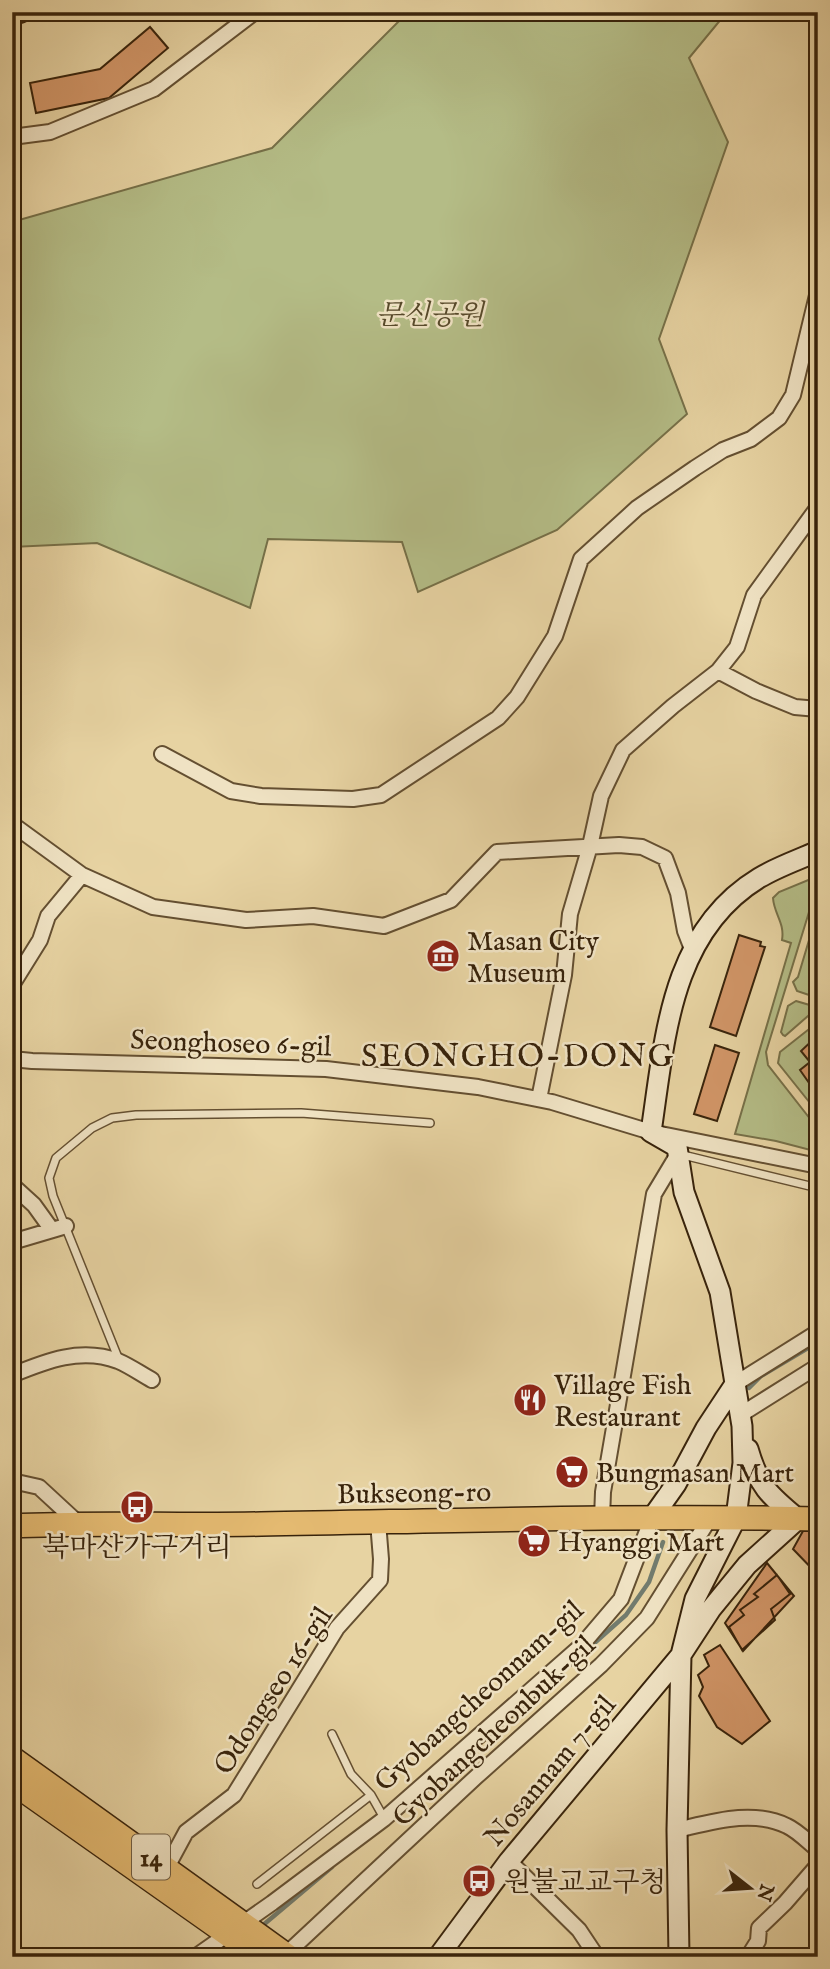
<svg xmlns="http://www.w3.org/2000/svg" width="830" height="1969" font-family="'IM FELL English','Noto Serif KR',serif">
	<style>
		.green { fill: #b4bc86; stroke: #767048; stroke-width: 2 }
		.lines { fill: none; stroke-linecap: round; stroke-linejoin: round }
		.stream { stroke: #727b6d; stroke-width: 4.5 }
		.building { fill: #d29668; stroke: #38230b; stroke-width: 2 }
		.lane-casing { stroke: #644f31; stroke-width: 10 }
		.street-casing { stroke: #644f31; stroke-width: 18 }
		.secondary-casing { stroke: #38230b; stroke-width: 23 }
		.primary-casing { stroke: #38230b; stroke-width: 26 }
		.lane { stroke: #efe2c3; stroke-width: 7 }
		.street { stroke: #efe2c3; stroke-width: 14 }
		.secondary { stroke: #efe2c3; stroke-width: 19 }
		.primary { stroke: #e4ba71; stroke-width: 23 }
		.labels { text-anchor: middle; stroke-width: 5; stroke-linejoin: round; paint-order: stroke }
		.shield { fill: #efe2c3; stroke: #6f5c42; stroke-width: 2 }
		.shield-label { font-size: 26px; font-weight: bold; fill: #38230b }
		.park-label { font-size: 28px; font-style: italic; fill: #57492a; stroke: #efe2c3 }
		.poi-label { font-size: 28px; fill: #38230b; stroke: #efe2c3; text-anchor: start }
		.street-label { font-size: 28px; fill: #38230b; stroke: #efe2c3 }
		.quarter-label { font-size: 32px; letter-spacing: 2px; fill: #38230b; stroke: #efe2c3 }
	</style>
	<rect width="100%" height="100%" fill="#e7d3a2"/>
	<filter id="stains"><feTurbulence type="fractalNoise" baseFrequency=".00286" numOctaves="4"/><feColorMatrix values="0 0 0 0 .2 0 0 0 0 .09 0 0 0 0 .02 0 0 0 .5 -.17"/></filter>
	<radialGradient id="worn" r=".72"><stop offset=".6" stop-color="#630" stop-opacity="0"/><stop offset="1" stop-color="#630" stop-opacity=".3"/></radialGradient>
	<path class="green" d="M 408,12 L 727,12 L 689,58 L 728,142 L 659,339 L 687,414 L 557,530 L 418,592 L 402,542 L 268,539 L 250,608 L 97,543 L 12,547 L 12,222 L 272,148 Z
		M 818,876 L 818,895 L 813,899 L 766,1052 L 768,1065 L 818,1129 L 818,1152 L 776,1141 L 735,1134 L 791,943 L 782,940 C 785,923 774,914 773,898 L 779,892 Z
		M 818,910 L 818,998 L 797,991 L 793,982 L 798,977 Z
		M 796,1001 L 813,1006 L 816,1009 L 785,1036 L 783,1035 L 781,1032 L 788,1006 Z
		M 818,1022 L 818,1113 L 778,1063 L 780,1052 Z"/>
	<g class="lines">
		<path class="stream" d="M 749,1388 L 761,1376 L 818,1342
			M 563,1671 L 626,1615 L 649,1582 L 663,1542
			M 262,1926 L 332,1867
			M 226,1957 L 235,1950"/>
	</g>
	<path class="building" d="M 150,27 L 168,48 L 109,98 L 36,113 L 30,83 L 100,69 Z
		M 739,935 L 761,942 L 760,946 L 765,947 L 736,1036 L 710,1027 Z
		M 818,1035 L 818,1091 L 816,1089 L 814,1090 L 800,1070 L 810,1062 L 801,1051 Z
		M 715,1045 L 739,1053 L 717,1121 L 694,1114 Z
		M 803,1531 L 818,1531 L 818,1575 L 793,1549 Z
		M 767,1563 L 794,1596 L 743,1651 L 725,1623 Z
		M 777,1575 L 790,1594 L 771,1609 L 775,1620 L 742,1650 L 729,1627 L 744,1615 L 740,1610 L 758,1597 L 754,1594 Z
		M 720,1645 L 770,1721 L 742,1744 L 717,1727 L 699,1696 L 703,1687 L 698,1675 L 709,1666 L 704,1655 Z"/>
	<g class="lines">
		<defs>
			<path id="lane" d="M 679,1154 L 818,1188
				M 119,1360 L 53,1196 L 49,1178 L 56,1158 L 92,1128 L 112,1118 L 136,1115 L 301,1113 L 430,1123
				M 332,1734 L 351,1774 L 371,1795 L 384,1818
				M 257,1884 L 371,1795"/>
			<path id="street" d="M 12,137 L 50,132 L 154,89 L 255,12
				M 718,671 L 756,691 L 795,707 L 818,709
				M 162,754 L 231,791 L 261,796 L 353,799 L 381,795 L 498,718 L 517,697 L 555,636 L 581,559 L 637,508 L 695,468 L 723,450 L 751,439 L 779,418 L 793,395 L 818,291
				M 12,824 L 82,875 L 153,907 L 246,920 L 313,916 L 384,926 L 451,900 L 497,852 L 619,845 L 642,847 L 665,858 L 678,893 L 685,931 L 692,949
				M 12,985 L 40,940 L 48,916 L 82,875
				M 12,1059 L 32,1061 L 326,1069 L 478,1087 L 552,1102 L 651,1132 L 818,1166
				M 539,1099 L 564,975 L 570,914 L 590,846 L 601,796 L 623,750 L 673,706 L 718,671 L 737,647 L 754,595 L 818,507
				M 12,1185 L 34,1205 L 52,1230
				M 12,1242 L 66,1226
				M 12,1375 C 46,1361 81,1347 118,1361 C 130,1366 141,1374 152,1380
				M 735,1384 L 818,1332
				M 740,1415 L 818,1366
				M 12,1481 L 39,1487 L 78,1523
				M 602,1518 L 603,1492 L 654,1194 L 678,1154
				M 677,1830 C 712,1822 752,1809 787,1826 C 798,1831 808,1842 818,1850
				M 509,1861 L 579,1930 L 597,1957
				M 166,1869 L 186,1832 L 234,1795 L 337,1628 L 380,1580 L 381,1559 L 378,1522
				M 195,1957 L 272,1903 L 384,1819 L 581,1646 L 621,1599 L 652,1518
				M 283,1957 L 476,1777 L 601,1665 L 647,1618 L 710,1518
				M 748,1957 L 758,1941 L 759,1928 L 785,1903 L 818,1865"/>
			<path id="secondary" d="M 12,15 L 21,12
				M 652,1518 L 676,1484 L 706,1428 L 735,1384
				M 438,1957 L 509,1861 L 681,1655 L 711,1609 L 747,1565 L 798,1519 C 769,1495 759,1487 748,1449
				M 679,1957 L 677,1830 L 681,1655 L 695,1599 L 736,1518 L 743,1463 L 742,1426 L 720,1292 L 684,1192 L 677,1147 L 651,1132 C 665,1039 670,932 759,878 C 777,867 798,860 818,851"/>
			<path id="primary" d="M 12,1526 C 95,1522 178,1526 261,1524 C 447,1521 632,1515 818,1519
				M 12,1758 L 289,1957
				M 12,1782 L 260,1957"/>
		</defs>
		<use href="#lane" class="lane-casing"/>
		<use href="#street" class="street-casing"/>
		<use href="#secondary" class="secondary-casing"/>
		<use href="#primary" class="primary-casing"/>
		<use href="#lane" class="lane"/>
		<use href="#street" class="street"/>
		<use href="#secondary" class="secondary"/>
		<use href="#primary" class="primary"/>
	</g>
	<defs>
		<symbol id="museum-disc" viewBox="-11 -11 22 22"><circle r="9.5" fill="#8f2418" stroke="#efe2c3"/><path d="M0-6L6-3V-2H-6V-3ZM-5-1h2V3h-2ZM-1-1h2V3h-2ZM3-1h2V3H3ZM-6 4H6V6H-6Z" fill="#fff"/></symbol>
		<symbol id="restaurant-disc" viewBox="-11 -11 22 22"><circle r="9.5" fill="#8f2418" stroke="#efe2c3"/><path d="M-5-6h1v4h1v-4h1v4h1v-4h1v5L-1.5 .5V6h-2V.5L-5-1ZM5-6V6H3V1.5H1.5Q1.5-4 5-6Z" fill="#fff"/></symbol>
		<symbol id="supermarket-disc" viewBox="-11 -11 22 22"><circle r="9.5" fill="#8f2418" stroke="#efe2c3"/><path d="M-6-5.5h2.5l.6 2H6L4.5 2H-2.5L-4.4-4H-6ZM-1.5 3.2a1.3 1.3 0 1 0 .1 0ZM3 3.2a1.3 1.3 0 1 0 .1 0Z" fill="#fff"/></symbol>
		<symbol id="bus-disc" viewBox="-11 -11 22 22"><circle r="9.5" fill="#8f2418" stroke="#efe2c3"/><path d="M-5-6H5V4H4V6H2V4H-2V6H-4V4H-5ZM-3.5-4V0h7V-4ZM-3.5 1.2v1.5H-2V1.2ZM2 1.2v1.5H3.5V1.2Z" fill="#fff"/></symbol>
	</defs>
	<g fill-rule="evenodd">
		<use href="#museum-disc" x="424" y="937" width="38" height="38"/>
		<use href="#restaurant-disc" x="511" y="1381" width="38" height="38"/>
		<use href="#supermarket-disc" x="553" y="1453" width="38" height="38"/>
		<use href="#bus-disc" x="118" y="1488" width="38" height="38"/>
		<use href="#supermarket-disc" x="515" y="1522" width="38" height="38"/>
		<use href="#bus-disc" x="460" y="1862" width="38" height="38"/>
	</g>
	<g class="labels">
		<rect class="shield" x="132" y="1834.5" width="38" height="45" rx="5"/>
		<g class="shield-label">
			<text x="151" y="1866">14</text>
		</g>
		<g class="park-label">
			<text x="430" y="324">문신공원</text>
		</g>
		<g class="poi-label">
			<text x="467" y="950">Masan City<tspan x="467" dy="32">Museum</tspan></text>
			<text x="554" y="1394">Village Fish<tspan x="554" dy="32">Restaurant</tspan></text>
			<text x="596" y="1482">Bungmasan Mart</text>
			<text x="558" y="1551">Hyanggi Mart</text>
			<text x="137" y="1556" text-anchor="middle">북마산가구거리</text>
			<text x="504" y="1891">원불교교구청</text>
		</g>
		<g class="street-label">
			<text transform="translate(231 1042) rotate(2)" y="10">Seonghoseo 6-gil</text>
			<text transform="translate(414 1492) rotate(-1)" y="10">Bukseong-ro</text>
			<text transform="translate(272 1690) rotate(-57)" y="10">Odongseo 16-gil</text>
			<text transform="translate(478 1695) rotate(-42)" y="10">Gyobangcheonnam-gil</text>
			<text transform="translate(493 1730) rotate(-43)" y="10">Gyobangcheonbuk-gil</text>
			<text transform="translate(549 1770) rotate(-50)" y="10">Nosannam 7-gil</text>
		</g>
		<g class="quarter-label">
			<text x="518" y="1066">SEONGHO-DONG</text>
		</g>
	</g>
	<rect width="830" height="1969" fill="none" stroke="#e7d3a2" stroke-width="42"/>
	<rect x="14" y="14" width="802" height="1941" fill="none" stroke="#38230b" stroke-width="3.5"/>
	<rect x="21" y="21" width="788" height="1927" fill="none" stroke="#38230b" stroke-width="2"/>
	<g transform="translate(750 1888) rotate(107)" stroke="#efe2c3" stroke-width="5" paint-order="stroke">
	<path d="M0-5L12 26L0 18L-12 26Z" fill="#38230b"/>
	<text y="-10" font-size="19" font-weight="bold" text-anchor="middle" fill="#38230b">N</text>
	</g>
	<rect width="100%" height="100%" filter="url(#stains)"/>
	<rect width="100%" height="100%" fill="url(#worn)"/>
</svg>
